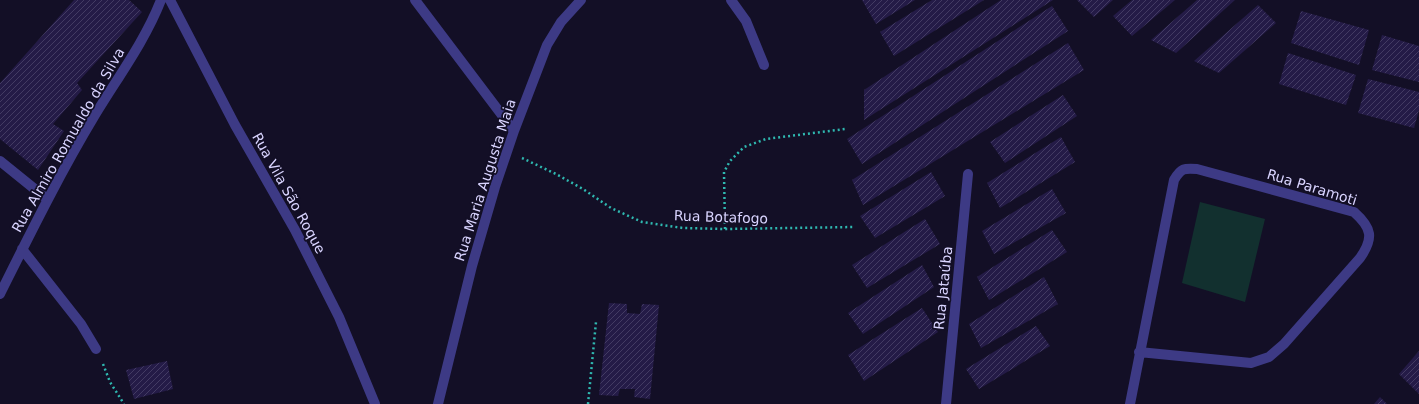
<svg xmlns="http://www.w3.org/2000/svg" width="1419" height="404" font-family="'DejaVu Sans',sans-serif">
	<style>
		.garden { fill: #12302f }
		.building { fill: url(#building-hatch) }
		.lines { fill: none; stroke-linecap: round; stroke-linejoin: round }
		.path { stroke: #2fb8b0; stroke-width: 2.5; stroke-dasharray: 2 3; stroke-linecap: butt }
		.minor { stroke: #3d3a85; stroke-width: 10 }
		.labels { text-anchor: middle; stroke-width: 3.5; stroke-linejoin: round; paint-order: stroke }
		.street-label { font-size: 14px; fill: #d9d4ff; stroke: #130f26 }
	</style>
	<defs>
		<pattern id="building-hatch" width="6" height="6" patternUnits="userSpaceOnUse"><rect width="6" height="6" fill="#241b47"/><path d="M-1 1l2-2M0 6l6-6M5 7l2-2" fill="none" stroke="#433b63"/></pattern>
	</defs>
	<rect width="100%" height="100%" fill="#130f26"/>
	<path class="garden" d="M 1200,202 L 1265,219 L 1245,302 L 1182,283 Z"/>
	<path class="building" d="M 74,0 L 129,0 L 142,12 L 77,83 L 82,90 L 53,124 L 64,131 L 38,170 L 0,139 L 0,83 Z
		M 862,0 L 915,0 L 876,24 Z
		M 932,0 L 984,0 L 894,56 L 880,32 Z
		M 1001,0 L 1053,0 L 864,120 L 864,90 Z
		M 1077,0 L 1113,0 L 1094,17 Z
		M 1132,0 L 1175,0 L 1132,36 L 1113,16 Z
		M 1197,0 L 1235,0 L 1176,53 L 1151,40 Z
		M 1258,5 L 1276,23 L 1219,73 L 1194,61 Z
		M 1052,6 L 1068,31 L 862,164 L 847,139 Z
		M 1301,11 L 1369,30 L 1359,65 L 1291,43 Z
		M 1382,35 L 1419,46 L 1419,82 L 1372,70 Z
		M 1068,43 L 1084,70 L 863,205 L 852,180 Z
		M 1288,53 L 1356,75 L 1346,105 L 1279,84 Z
		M 1368,79 L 1419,92 L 1419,110 L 1414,128 L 1358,113 Z
		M 1063,95 L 1077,116 L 1005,163 L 990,142 Z
		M 1061,137 L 1075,162 L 1000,208 L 987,183 Z
		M 931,172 L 945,196 L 875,238 L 860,216 Z
		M 1052,189 L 1066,213 L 994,254 L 982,231 Z
		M 925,219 L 940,244 L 867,288 L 852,265 Z
		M 1052,230 L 1067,252 L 989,300 L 977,277 Z
		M 922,265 L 934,287 L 863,334 L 848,313 Z
		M 1044,277 L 1058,304 L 981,348 L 969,324 Z
		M 609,303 L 627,304 L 627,313 L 640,314 L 642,304 L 659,305 L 650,399 L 634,397 L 635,389 L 620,389 L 618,396 L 599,395 Z
		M 922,308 L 938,332 L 864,381 L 848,355 Z
		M 1036,326 L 1050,346 L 979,389 L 966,369 Z
		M 1419,351 L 1419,394 L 1399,374 Z
		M 167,361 L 173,389 L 134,399 L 126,370 Z
		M 1380,397 L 1387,404 L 1374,404 Z"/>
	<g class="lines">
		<path class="path" d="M 522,158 L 556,174 L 583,189 L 611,208 L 642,222 L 683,228 L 725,229 L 855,227
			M 725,229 L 724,172 L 730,161 L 744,147 L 766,139 L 845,129
			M 103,364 L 110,382 L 124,404
			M 588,404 L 596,322"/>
		<path class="minor" d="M 170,0 L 235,125 L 295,230 L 339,317 L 375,404
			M 415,0 L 514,131
			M 731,0 L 746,21 L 764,65
			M 0,161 L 47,199
			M 22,249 L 81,324 L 96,349
			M 0,294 C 30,234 60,173 95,115 C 118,77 145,41 161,0
			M 438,404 L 472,266 L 495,187 L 514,131 L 547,45 L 561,22 L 581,0
			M 946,404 L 968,174
			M 1130,404 L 1174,180 C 1181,168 1184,168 1197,169 L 1354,212 C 1372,228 1374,238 1360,258 L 1284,344 L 1269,357 L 1251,363 L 1139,352"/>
	</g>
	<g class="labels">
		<g class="street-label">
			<text transform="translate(68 140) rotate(-60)" y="5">Rua Almiro Romualdo da Silva</text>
			<text transform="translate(485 180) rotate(-72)" y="5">Rua Maria Augusta Maia</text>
			<text transform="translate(1312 187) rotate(17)" y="5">Rua Paramoti</text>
			<text transform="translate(289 193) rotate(61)" y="5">Rua Vila São Roque</text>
			<text transform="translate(721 217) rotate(2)" y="5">Rua Botafogo</text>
			<text transform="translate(943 288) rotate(-84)" y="5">Rua Jataúba</text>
		</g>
	</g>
</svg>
